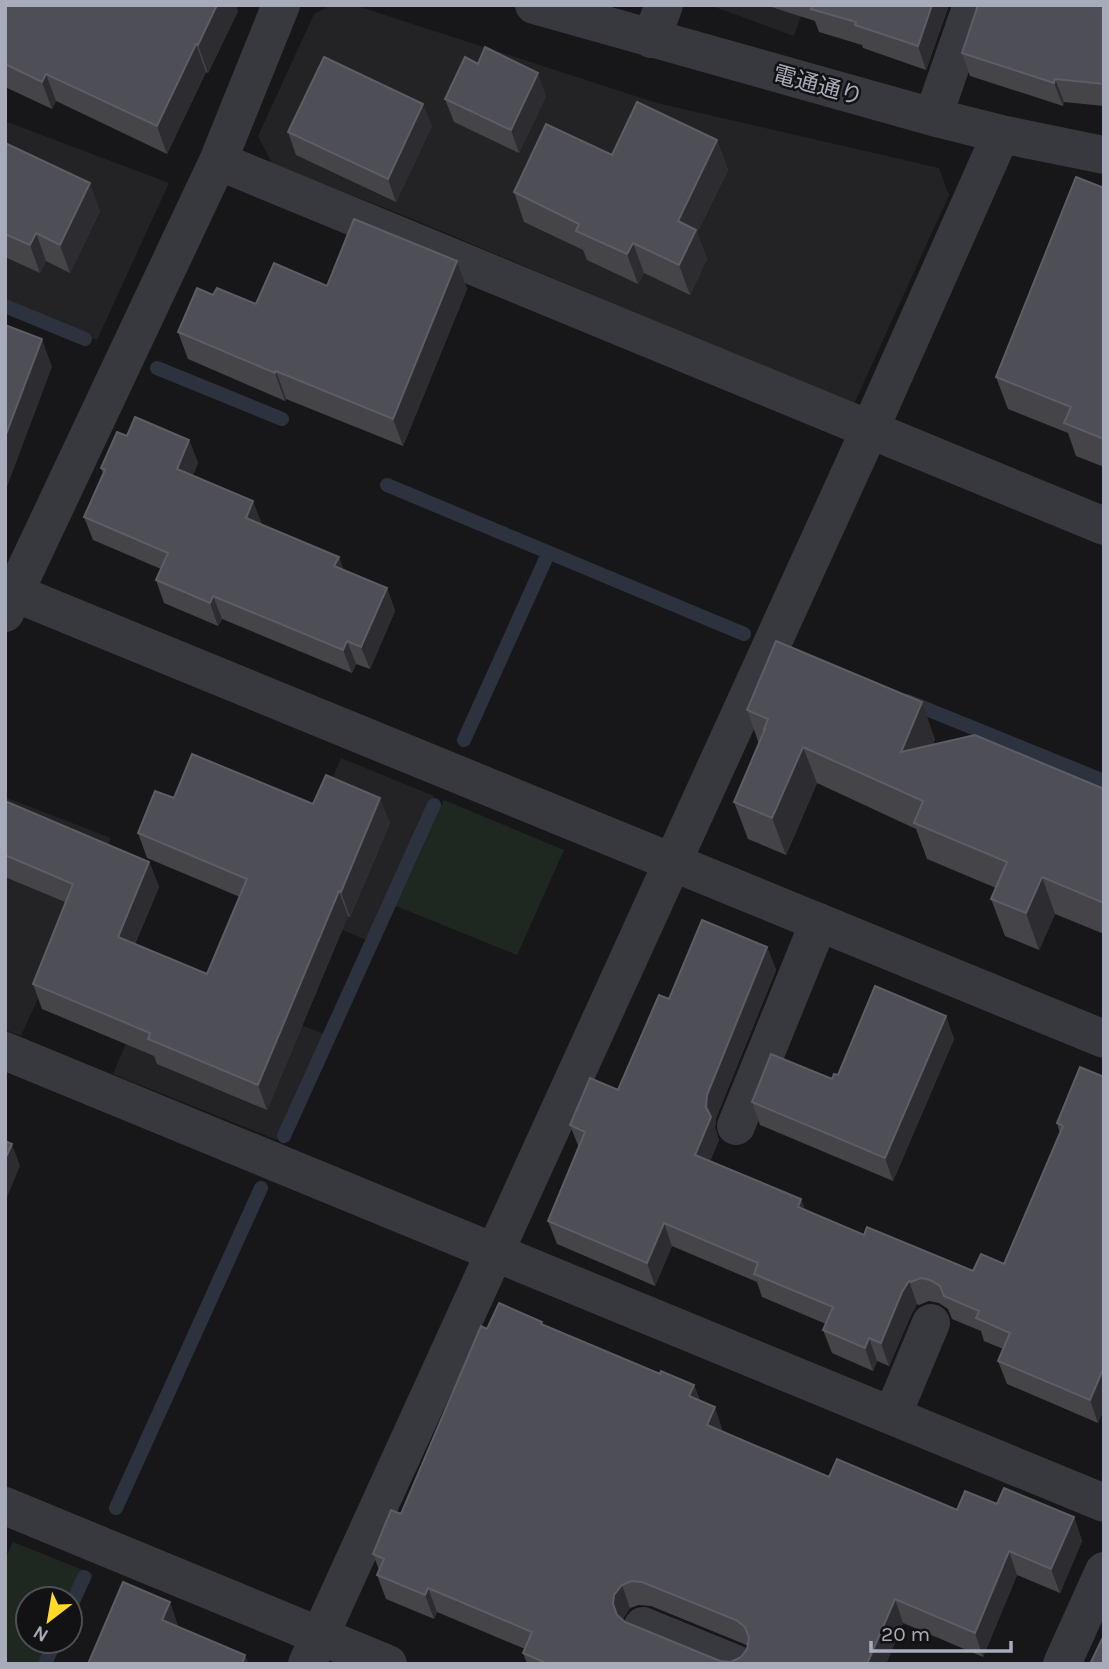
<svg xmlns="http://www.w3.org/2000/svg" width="1109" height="1669" font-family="Karla,'Noto Sans JP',sans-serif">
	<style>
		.built { fill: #232326 }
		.green { fill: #1e2821 }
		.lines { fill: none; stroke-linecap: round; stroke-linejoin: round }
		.stream { stroke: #2c333f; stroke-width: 14 }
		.minor { stroke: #38383f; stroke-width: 38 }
		.wall { fill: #444449; fill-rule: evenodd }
		.shaded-wall { fill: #2d2d31 }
		.building { fill: #4e4f56; stroke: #5c5d65; stroke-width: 2; fill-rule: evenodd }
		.labels { text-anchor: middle; stroke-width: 5; stroke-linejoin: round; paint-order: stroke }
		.street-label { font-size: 23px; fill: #a8abba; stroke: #121214 }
	</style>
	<rect width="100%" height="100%" fill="#171719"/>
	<path class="built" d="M 331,5 L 354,5 L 657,103 L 939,168 L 949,195 L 854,404 L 405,216 L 272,164 L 258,136 L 314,14 Z
		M 709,5 L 805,5 L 794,36 Z
		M 5,121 L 169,183 L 97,340 L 5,303 Z
		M 341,758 L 434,796 L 369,941 L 279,904 Z
		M 5,797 L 111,838 L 21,1036 L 5,1030 Z
		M 158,968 L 324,1034 L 277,1140 L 113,1074 Z"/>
	<path class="green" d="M 444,800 L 564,850 L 517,955 L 396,906 Z
		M 13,1542 L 93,1574 L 70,1624 L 70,1599 L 28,1599 L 28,1641 L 62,1641 L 52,1664 L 5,1664 L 5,1559 Z"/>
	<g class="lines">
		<path class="stream" d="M 5,306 L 85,339
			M 157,368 L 282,419
			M 387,485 L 744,634
			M 907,701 L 1104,781
			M 464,740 L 548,554
			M 284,1136 L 434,805
			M 116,1508 L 261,1188
			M 70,1608 L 84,1577
			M 45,1664 L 55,1641"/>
		<path class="minor" d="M 534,5 L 933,117 L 1001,134 L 1104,155
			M 651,39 L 664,5
			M 933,117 L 972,5
			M 218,161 L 1104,526
			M 5,589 L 1104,1039
			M 5,613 L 218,161 L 281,5
			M 5,1051 L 1104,1503
			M 736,1126 L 819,922
			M 892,1416 L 931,1323
			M 5,1506 L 388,1664
			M 643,1626 L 736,1664
			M 307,1664 L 870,429 L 1001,134
			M 1062,1664 L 1104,1571"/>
	</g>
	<path class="wall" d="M 5,5 L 238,11 L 208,73 L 206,72 L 167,154 L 56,101 L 52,109 L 5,87 Z
		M 765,5 L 949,5 L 926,70 L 863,48 L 862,45 L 819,32 L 815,21 Z
		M 1104,5 L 1104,106 L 1064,102 L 1063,106 L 970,76 L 962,53 Z
		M 478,64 L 546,96 L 519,153 L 454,122 L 445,99 Z
		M 432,126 L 396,202 L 296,155 L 288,132 Z
		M 717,140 L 728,170 L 697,233 L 707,259 L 690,295 L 644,273 L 638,284 L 587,260 L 583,250 L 524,222 L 514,192 L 612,155 Z
		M 5,143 L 100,211 L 70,273 L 46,261 L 40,273 L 5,257 Z
		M 1104,188 L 1104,467 L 1076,456 L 1068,433 L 1008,409 L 996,377 Z
		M 457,261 L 467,289 L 403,446 L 286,399 L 285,401 L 188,359 L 178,332 L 213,295 L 256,304 L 327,286 Z
		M 127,436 L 189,440 L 198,463 L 193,475 L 262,524 L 261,525 L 339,557 L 343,570 L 387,588 L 395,611 L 370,669 L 356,664 L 352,673 L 222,619 L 218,626 L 164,603 L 156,580 L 161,569 L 93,540 L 84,517 L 103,473 L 101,468 Z
		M 747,710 L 935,739 L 933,744 L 1104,789 L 1104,934 L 1055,914 L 1039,950 L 1005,936 L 991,899 L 996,888 L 927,859 L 916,829 L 817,783 L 786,855 L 748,839 L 734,802 L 759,744 Z
		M 174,798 L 313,804 L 390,823 L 350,917 L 348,916 L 267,1110 L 157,1064 L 154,1056 L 42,1009 L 33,984 L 65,902 L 5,877 L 5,801 L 149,862 L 159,887 L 135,944 L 207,974 L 240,897 L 147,858 L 138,833 Z
		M 767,947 L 776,970 L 716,1118 L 715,1128 L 719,1140 L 710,1161 L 801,1199 L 805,1210 L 864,1235 L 973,1271 L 1004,1264 L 1060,1133 L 1057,1123 L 1080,1067 L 1098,1423 L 1007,1384 L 998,1361 L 1003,1349 L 984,1341 L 981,1331 L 952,1319 L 948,1309 L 939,1303 L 929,1301 L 919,1305 L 917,1304 L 911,1315 L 889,1366 L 877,1361 L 873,1371 L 832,1353 L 823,1330 L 826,1324 L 762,1297 L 757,1282 L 672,1246 L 655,1286 L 557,1244 L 548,1221 L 579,1148 L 570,1125 L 618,1090 L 669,999 Z
		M 946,1016 L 954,1039 L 893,1181 L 760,1125 L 752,1102 L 832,1079 Z
		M 543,1325 L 660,1374 L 694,1385 L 700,1401 L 723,1432 L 829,1477 L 957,1510 L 997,1504 L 1074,1517 L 1082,1541 L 1060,1593 L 1017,1575 L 983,1657 L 903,1623 L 886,1664 L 527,1664 L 523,1653 L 525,1649 L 437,1612 L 434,1619 L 386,1599 L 377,1575 L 379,1570 L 373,1554 L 401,1514 L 487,1329 ZM 639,1605 L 651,1606 L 744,1644 L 748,1646 L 747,1649 L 741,1657 L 731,1662 L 720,1661 L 625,1622 L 622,1620 L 630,1608 Z"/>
	<path class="shaded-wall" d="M 217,5 L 236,5 L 238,11 L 208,73 L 198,45 Z
		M 932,5 L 949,5 L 926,70 L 918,46 Z
		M 196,44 L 206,72 L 167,154 L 157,126 Z
		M 538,73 L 546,96 L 519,153 L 511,130 Z
		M 46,74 L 56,101 L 52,109 L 42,82 Z
		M 1055,79 L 1064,102 L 1063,106 L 1054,83 Z
		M 423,104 L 432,126 L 396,202 L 388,179 Z
		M 717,140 L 728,170 L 697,233 L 707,259 L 690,295 L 679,265 L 678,221 Z
		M 90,183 L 100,211 L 70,273 L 60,245 Z
		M 36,233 L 46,261 L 40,273 L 30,245 Z
		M 633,243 L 644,273 L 638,284 L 627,254 Z
		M 457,261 L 467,289 L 403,446 L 393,419 Z
		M 42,339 L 52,367 L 5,492 L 5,437 Z
		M 276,371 L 286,399 L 285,401 L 275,373 Z
		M 189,440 L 198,463 L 186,492 L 177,469 Z
		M 253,501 L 262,524 L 254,541 L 246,518 Z
		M 339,557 L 347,579 L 334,566 Z
		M 387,588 L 395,611 L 370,669 L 361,647 Z
		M 213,596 L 222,619 L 218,626 L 210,603 Z
		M 347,641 L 356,664 L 352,673 L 343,650 Z
		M 922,702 L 935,739 L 914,788 L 901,752 Z
		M 803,747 L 817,783 L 786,855 L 772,818 Z
		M 380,798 L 390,823 L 350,917 L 341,892 Z
		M 149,862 L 159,887 L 127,962 L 118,937 Z
		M 1042,877 L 1055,914 L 1039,950 L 1026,913 Z
		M 339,891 L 348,916 L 267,1110 L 258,1085 Z
		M 767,947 L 776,970 L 716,1118 L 715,1128 L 719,1140 L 703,1177 L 695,1155 L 706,1107 L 707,1095 Z
		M 946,1016 L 954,1039 L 893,1181 L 885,1158 Z
		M 12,1144 L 20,1166 L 5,1202 L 5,1159 Z
		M 801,1199 L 809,1222 L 798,1207 Z
		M 664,1223 L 672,1246 L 655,1286 L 647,1263 Z
		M 909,1281 L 917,1304 L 911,1315 L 889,1366 L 881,1343 L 902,1292 Z
		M 869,1338 L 877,1361 L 873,1371 L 865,1348 Z
		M 1104,1367 L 1104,1410 L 1098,1423 L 1090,1400 Z
		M 694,1385 L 702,1409 L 689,1396 Z
		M 715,1407 L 723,1431 L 716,1449 L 707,1425 Z
		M 1074,1517 L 1082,1541 L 1060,1593 L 1051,1569 Z
		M 1009,1551 L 1017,1575 L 983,1657 L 975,1633 Z
		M 622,1585 L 630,1608 L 623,1618 L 621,1628 L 613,1604 L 614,1595 Z
		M 428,1588 L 437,1612 L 434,1619 L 425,1595 Z
		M 895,1599 L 903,1623 L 886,1664 L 867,1664 Z
		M 170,1602 L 178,1625 L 170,1642 L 162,1620 Z
		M 245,1655 L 249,1664 L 242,1664 Z"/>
	<path class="building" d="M 5,5 L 217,5 L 198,45 L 196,44 L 157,126 L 46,74 L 42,82 L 5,64 Z
		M 812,5 L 932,5 L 918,46 L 855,25 L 856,22 L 811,9 Z
		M 978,5 L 1104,5 L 1104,84 L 1055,79 L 1054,83 L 962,53 Z
		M 485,47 L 538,73 L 511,130 L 445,99 L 465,57 L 478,64 Z
		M 324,57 L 423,104 L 388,179 L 288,132 Z
		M 637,102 L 717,140 L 678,221 L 696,230 L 679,265 L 633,243 L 627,254 L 576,231 L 579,224 L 514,192 L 546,124 L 612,155 Z
		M 5,143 L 90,183 L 60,245 L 36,233 L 30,245 L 5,234 Z
		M 1076,177 L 1104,188 L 1104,439 L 1064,423 L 1071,407 L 996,377 Z
		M 354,219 L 457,261 L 393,419 L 276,371 L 275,373 L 178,332 L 197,288 L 213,295 L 217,288 L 256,304 L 274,263 L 327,286 Z
		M 5,325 L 42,339 L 5,437 Z
		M 135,417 L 189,440 L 177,469 L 253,501 L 246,518 L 339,557 L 334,566 L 387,588 L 361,647 L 347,641 L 343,650 L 213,596 L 210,603 L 156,580 L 168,553 L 84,517 L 105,470 L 101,468 L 117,432 L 127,436 Z
		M 776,641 L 922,702 L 901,752 L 975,735 L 1104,789 L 1104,903 L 1042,877 L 1026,913 L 991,899 L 1007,862 L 914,823 L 923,801 L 803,747 L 772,818 L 734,802 L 765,729 L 764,729 L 768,719 L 747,710 Z
		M 192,754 L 313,804 L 326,775 L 380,798 L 341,892 L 339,891 L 258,1085 L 148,1039 L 150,1033 L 33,984 L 73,884 L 5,855 L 5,801 L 149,862 L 118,937 L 207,974 L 247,879 L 138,833 L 155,791 L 174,798 Z
		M 702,920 L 767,947 L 707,1095 L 706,1107 L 711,1117 L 695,1155 L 801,1199 L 798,1207 L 864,1235 L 867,1227 L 973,1271 L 981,1254 L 1004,1264 L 1063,1126 L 1057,1123 L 1080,1067 L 1104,1077 L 1104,1367 L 1090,1400 L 998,1361 L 1010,1333 L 976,1318 L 979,1311 L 944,1296 L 940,1286 L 930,1280 L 921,1278 L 911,1282 L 909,1281 L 902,1292 L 881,1343 L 869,1338 L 865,1348 L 823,1330 L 833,1307 L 754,1274 L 758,1263 L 664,1223 L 647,1263 L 548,1221 L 585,1132 L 570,1125 L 590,1078 L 618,1090 L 659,995 L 669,999 Z
		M 875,986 L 946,1016 L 885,1158 L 752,1102 L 771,1054 L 832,1079 L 834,1074 L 838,1075 Z
		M 5,1141 L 12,1144 L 5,1159 Z
		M 499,1303 L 542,1322 L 541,1324 L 660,1374 L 661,1371 L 694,1385 L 689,1396 L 715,1407 L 707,1425 L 829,1477 L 837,1459 L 957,1510 L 965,1491 L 997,1504 L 1004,1488 L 1074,1517 L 1051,1569 L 1009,1551 L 975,1633 L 895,1599 L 867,1664 L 548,1664 L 523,1653 L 532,1632 L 428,1588 L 425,1595 L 377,1575 L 384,1559 L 373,1554 L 391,1510 L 401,1514 L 481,1326 L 487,1329 ZM 631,1581 L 642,1582 L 736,1620 L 745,1627 L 749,1638 L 747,1649 L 741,1657 L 731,1662 L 720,1661 L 625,1622 L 617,1615 L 613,1604 L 614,1595 L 622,1585 Z
		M 123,1582 L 170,1602 L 162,1620 L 245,1655 L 242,1664 L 88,1664 Z
		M 1102,1639 L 1104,1640 L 1104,1664 L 1090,1664 Z"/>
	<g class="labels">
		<g class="street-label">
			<text transform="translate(818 85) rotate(15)" y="8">電通通り</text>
		</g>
	</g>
	<rect width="1109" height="1669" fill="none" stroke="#a8abba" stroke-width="14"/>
	<g transform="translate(49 1620) rotate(211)"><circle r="33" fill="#121214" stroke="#4e4f56" stroke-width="2"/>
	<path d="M0-5L12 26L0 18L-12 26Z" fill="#ffda29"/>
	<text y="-10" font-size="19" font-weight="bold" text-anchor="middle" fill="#a8abba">N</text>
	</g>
	<path d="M871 1641v10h140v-10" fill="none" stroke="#a8abba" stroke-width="3.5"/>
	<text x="881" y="1641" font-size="21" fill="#a8abba" stroke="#121214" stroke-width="5" paint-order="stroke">20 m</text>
</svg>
